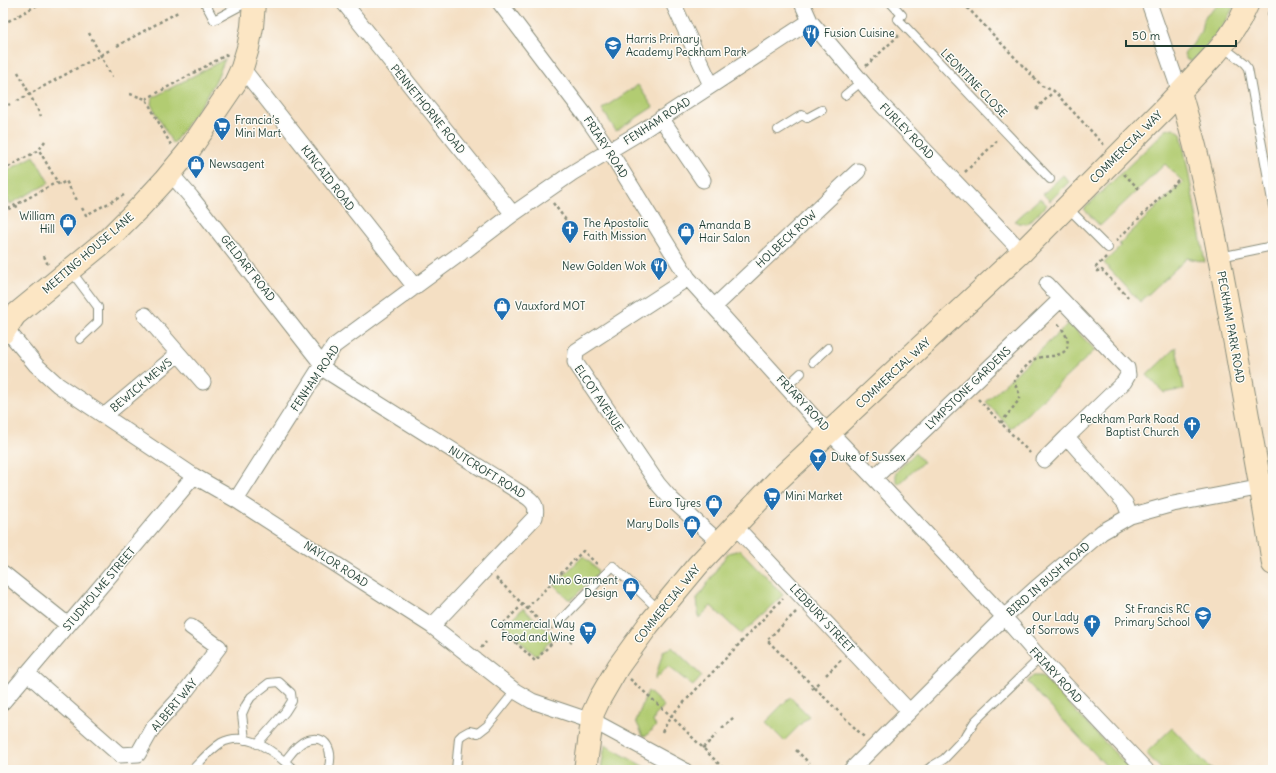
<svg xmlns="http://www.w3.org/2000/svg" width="1276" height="773" font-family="Delius,sans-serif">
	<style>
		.green { fill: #b2cc72; stroke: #688453 }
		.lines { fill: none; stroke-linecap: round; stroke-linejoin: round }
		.lane-casing { stroke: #8a8e7c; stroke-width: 10 }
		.street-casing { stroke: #8a8e7c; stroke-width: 17 }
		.secondary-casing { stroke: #8a8e7c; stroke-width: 24 }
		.path { stroke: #8a8e7c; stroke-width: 2.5; stroke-dasharray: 3 3; stroke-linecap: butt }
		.lane { stroke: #fff; stroke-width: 8 }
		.street { stroke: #fff; stroke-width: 15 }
		.secondary { stroke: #fce6c4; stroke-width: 22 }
		.labels { text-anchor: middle; stroke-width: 3; stroke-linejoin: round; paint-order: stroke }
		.poi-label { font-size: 11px; fill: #1f3d34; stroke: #fdfcf7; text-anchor: start }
		.street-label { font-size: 11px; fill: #1f3d34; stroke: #fdfcf7 }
	</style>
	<rect width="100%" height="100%" fill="#fdfcf7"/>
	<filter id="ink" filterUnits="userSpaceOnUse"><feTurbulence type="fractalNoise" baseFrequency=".025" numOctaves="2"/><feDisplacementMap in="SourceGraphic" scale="8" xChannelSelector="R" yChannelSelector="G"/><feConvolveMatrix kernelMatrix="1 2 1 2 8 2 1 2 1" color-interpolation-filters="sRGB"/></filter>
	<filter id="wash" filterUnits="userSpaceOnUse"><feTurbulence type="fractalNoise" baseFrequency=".012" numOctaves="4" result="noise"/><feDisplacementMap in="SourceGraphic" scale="16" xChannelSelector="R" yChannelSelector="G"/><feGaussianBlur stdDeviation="0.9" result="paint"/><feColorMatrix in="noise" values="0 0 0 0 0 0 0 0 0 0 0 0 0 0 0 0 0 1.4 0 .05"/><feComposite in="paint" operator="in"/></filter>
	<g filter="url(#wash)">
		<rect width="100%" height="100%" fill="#f4dfc3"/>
		<path class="green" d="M 1220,3 L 1235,3 C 1226,26 1209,43 1192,61 L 1187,60 L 1184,54 L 1193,44 L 1201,31 L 1203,20 L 1206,16 Z
			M 225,59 L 216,80 L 207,96 L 173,144 L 151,104 L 152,98 Z
			M 638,85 L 653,107 L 616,131 L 602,109 Z
			M 1173,128 L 1181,133 L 1205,262 L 1187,258 L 1140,302 L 1104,263 L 1121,246 L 1119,244 L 1183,182 L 1165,164 L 1100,226 L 1084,209 L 1166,130 Z
			M 34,156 L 49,183 L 10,204 L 3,191 L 3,173 Z
			M 1063,175 L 1069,182 L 1050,201 L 1043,194 Z
			M 1040,198 L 1047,205 L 1027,224 L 1018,223 L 1015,221 Z
			M 1069,323 L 1095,350 L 1011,429 L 986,402 Z
			M 1176,347 L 1184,389 L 1164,393 L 1147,375 Z
			M 915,453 L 923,462 L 899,484 L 896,482 L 896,472 Z
			M 740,550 L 783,595 L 741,634 L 711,606 L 699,618 L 697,599 L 728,553 Z
			M 583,556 L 597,569 L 598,573 L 572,599 L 568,599 L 554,585 Z
			M 523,608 L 554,637 L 536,656 L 505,627 Z
			M 672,647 L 702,676 L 693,686 L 668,666 L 655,680 L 663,651 Z
			M 1033,676 L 1042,676 L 1131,770 L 1110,770 L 1027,682 Z
			M 648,691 L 664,706 L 655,716 L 653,722 L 656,726 L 647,735 L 643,736 L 636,721 Z
			M 790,697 L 809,716 L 784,741 L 765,722 Z
			M 1172,728 L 1212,770 L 1213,770 L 1162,770 L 1146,753 Z
			M 605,745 L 650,770 L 601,770 Z"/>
	</g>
	<g filter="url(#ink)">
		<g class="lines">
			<defs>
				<path id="lane" d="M 205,3 L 214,20 L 242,5 L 253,6
					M 891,3 L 902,15 L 898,19 L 1050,179
					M 1272,14 L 1273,14
					M 1223,47 L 1244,63 L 1248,68 L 1273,206
					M 845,95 L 862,81
					M 778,130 L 802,115 L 807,118 L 822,110
					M 1068,208 L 1108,248
					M 1220,257 L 1273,246
					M 71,271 L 98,307 L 98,322 L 80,339
					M 813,362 L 828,348
					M 787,386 L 801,373
					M 560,621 L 613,566 L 659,610
					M 245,740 L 242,714 L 246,705 L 251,697 L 269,683 L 279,682 L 291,693 L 292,701 L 285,712 L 257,744
					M 285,761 C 290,755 297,744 305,741 C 327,732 334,752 328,770
					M 192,770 C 201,761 210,750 221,743 C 247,729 276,753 294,770
					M 456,770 L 459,738 L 462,735 L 469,731 L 478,733 L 487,726 L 515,691
					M 927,770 L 932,766 L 944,759 L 965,737 L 975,721 L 1040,658"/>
				<path id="street" d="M 344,3 L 513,214
					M 500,3 L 585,115 L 609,150 L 688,278 L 819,423 L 830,432 L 874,478 L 1004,617 L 1040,658 L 1146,770
					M 673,3 L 711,85
					M 802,3 L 810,21 L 879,102 L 1022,252
					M 1149,3 L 1180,92
					M 242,68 L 415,287
					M 661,118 L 703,180
					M 171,174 L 191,197 L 328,372 L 527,497 C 535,503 537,507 535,517 L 432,626
					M 466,250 L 513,214 L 572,173 L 642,131 L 810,21
					M 688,278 L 576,351 L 575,362 L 658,484 L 671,499 L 719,542
					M 1047,284 L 1061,299
					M 714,307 L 858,171
					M 145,315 L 203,382
					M 3,325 L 36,365 L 58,385 L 194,476 L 236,500 L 432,626 L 515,691 L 532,701 L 597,723 L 684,770
					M 104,416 L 178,354
					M 1044,460 L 1067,437
					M 874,478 L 1061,299 L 1127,368 L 1128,375 L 1124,382 L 1067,437 L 1125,503 L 1130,516
					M 236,500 L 334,346 L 461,253
					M 734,525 L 909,711
					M 3,573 L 68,625
					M 27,673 L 120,755 L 138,754 L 152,729 L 182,696 L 219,647 L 191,627
					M 3,702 L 194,476
					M 851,770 L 1004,617 L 1035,589 L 1102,532 L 1130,516 L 1173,504 L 1273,485"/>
				<path id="secondary" d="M 1180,92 C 1206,178 1221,267 1237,355 C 1249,425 1263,494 1273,564
					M 3,333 L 15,315 L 109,238 L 140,207 L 164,181 L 188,152 L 235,83 L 242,68 L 248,48 L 252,27 L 254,3
					M 585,770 L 592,721 L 593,713 L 600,698 L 618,667 L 649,624 L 698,565 L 778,480 L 1022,252 L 1163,110 L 1216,53 L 1229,37 L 1240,20 L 1248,3"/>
			</defs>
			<use href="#lane" class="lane-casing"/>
			<use href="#street" class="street-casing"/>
			<use href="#secondary" class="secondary-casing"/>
			<path class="path" d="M 84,3 L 84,8
				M 963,3 L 1042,86 L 1054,91 L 1104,145
				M 3,24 L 41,3
				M 89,33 L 112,77
				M 117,46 L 178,12
				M 866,66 L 899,35
				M 18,72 L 41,116
				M 130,94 L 146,99 L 171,145
				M 146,99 L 228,54
				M 17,101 L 110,50
				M 3,108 L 10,104
				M 1036,109 L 1054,91
				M 45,141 L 39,150 L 59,185 L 66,181 L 78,202
				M 3,170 L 39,150
				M 965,172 L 998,140
				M 1124,174 L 1139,189
				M 3,200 L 8,209
				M 553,203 L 575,232
				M 16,205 L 18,210
				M 82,208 L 86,215 L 124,195
				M 3,212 L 57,182
				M 1116,241 L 1178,180
				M 44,256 L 48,265
				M 1106,257 L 1095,268 L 1099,272 L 1102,270 L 1128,297
				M 978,399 L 1031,454
				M 1001,423 L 1019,400 L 1019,393 L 1014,382 C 1017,376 1029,362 1035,359 C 1042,356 1050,357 1057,355 C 1076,350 1066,332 1057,323
				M 496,578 L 550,631 L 552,628
				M 523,604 L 500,627 L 535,661 L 561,633
				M 527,608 L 583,551 L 598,565
				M 796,612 L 767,640 L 865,738
				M 561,633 L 574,645
				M 481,648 L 486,642
				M 826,675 L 841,660
				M 630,679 L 671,716 L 725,770
				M 812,689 L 819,682
				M 722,728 L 734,717
				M 662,732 L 671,716 L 783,598
				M 703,748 L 717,734
				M 796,750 L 809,763
				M 814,768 L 816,770"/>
			<use href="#lane" class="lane"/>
			<use href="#street" class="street"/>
			<use href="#secondary" class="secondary"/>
		</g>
	</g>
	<defs>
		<symbol id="restaurant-pin" viewBox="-11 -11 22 30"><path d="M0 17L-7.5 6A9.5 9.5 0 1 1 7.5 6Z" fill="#1f6fb2" stroke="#fdfcf7"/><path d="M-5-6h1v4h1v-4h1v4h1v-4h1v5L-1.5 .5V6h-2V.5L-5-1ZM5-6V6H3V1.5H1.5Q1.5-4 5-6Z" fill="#fff"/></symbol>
		<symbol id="school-pin" viewBox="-11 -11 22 30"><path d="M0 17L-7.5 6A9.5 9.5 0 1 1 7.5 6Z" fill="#1f6fb2" stroke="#fdfcf7"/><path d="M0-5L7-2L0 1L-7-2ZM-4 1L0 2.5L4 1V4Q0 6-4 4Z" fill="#fff"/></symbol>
		<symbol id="supermarket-pin" viewBox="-11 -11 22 30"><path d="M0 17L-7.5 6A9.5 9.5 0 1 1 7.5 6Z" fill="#1f6fb2" stroke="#fdfcf7"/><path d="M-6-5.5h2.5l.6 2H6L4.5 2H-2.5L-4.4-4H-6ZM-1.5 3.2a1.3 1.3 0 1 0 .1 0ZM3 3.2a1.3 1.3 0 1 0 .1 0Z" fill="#fff"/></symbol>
		<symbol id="shop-pin" viewBox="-11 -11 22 30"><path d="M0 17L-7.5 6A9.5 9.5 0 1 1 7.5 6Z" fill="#1f6fb2" stroke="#fdfcf7"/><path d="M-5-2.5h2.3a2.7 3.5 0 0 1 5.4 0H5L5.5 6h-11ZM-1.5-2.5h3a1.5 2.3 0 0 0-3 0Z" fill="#fff"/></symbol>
		<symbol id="church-pin" viewBox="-11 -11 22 30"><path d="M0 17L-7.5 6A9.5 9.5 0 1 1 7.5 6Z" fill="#1f6fb2" stroke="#fdfcf7"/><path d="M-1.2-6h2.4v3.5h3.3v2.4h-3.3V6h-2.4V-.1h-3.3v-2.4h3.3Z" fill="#fff"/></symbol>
		<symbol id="bar-pin" viewBox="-11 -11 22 30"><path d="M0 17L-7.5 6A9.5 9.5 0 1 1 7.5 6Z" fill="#1f6fb2" stroke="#fdfcf7"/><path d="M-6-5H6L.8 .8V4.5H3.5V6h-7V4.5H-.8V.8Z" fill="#fff"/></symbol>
	</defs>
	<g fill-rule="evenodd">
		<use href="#restaurant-pin" x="801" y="23" width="20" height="27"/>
		<use href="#school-pin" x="603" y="35" width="20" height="27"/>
		<use href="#supermarket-pin" x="212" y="116" width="20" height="27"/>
		<use href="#shop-pin" x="186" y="154" width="20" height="27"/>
		<use href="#shop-pin" x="58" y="212" width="20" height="27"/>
		<use href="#church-pin" x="560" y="219" width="20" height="27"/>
		<use href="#shop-pin" x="676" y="221" width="20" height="27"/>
		<use href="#restaurant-pin" x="649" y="256" width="20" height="27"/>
		<use href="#shop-pin" x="492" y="296" width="20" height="27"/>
		<use href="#church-pin" x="1182" y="415" width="20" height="27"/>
		<use href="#bar-pin" x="808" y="447" width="20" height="27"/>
		<use href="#supermarket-pin" x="762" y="486" width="20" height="27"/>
		<use href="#shop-pin" x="704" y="493" width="20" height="27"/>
		<use href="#shop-pin" x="682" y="514" width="20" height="27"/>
		<use href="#shop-pin" x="621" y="576" width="20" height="27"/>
		<use href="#school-pin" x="1193" y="605" width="20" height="27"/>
		<use href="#church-pin" x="1082" y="613" width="20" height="27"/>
		<use href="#supermarket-pin" x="578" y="620" width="20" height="27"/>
	</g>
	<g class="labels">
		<g class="poi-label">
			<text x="824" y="37">Fusion Cuisine</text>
			<text x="626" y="43">Harris Primary<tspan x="626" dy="13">Academy Peckham Park</tspan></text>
			<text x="235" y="124">Francia’s<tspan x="235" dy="13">Mini Mart</tspan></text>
			<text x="209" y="168">Newsagent</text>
			<text x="55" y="220" text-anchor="end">William<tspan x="55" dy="13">Hill</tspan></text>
			<text x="583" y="227">The Apostolic<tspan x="583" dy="13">Faith Mission</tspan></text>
			<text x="699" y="229">Amanda B<tspan x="699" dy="13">Hair Salon</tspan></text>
			<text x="646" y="270" text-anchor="end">New Golden Wok</text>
			<text x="515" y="310">Vauxford MOT</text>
			<text x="1179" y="423" text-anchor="end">Peckham Park Road<tspan x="1179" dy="13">Baptist Church</tspan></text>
			<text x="831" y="461">Duke of Sussex</text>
			<text x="785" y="500">Mini Market</text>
			<text x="701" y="507" text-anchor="end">Euro Tyres</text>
			<text x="679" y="528" text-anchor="end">Mary Dolls</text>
			<text x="618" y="584" text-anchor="end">Nino Garment<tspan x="618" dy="13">Design</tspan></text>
			<text x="1190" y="613" text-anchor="end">St Francis RC<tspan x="1190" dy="13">Primary School</tspan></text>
			<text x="1079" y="621" text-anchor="end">Our Lady<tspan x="1079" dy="13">of Sorrows</tspan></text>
			<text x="575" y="628" text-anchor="end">Commercial Way<tspan x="575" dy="13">Food and Wine</tspan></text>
		</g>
		<g class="street-label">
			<text transform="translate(974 83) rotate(46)" y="4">LEONTINE CLOSE</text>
			<text transform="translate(428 109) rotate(51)" y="4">PENNETHORNE ROAD</text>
			<text transform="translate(657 121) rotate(-33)" y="4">FENHAM ROAD</text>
			<text transform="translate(907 131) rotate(46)" y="4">FURLEY ROAD</text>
			<text transform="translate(606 147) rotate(57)" y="4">FRIARY ROAD</text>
			<text transform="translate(1126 147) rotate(-45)" y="4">COMMERCIAL WAY</text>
			<text transform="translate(328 178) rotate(52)" y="4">KINCAID ROAD</text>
			<text transform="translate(786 239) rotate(-43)" y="4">HOLBECK ROW</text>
			<text transform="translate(88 253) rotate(-41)" y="4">MEETING HOUSE LANE</text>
			<text transform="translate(248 268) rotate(52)" y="4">GELDART ROAD</text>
			<text transform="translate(1231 327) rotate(80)" y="4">PECKHAM PARK ROAD</text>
			<text transform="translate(893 373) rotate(-43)" y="4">COMMERCIAL WAY</text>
			<text transform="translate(315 378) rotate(-56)" y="4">FENHAM ROAD</text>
			<text transform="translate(141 385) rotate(-40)" y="4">BEWICK MEWS</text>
			<text transform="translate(968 388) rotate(-44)" y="4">LYMPSTONE GARDENS</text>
			<text transform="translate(599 398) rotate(56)" y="4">ELCOT AVENUE</text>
			<text transform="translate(803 403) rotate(47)" y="4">FRIARY ROAD</text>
			<text transform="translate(487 472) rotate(32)" y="4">NUTCROFT ROAD</text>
			<text transform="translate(336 564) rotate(33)" y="4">NAYLOR ROAD</text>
			<text transform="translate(1048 579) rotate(-41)" y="4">BIRD IN BUSH ROAD</text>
			<text transform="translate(99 589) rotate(-50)" y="4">STUDHOLME STREET</text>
			<text transform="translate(667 604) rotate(-51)" y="4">COMMERCIAL WAY</text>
			<text transform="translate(822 618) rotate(47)" y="4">LEDBURY STREET</text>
			<text transform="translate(1056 675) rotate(47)" y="4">FRIARY ROAD</text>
			<text transform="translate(174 705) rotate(-50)" y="4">ALBERT WAY</text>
		</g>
	</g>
	<rect width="1276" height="773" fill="none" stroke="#fdfcf7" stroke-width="16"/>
	<path d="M1126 40v6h110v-6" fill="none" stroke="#1f3d34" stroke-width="2"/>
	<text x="1132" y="40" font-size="12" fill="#1f3d34" stroke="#fdfcf7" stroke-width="3" paint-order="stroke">50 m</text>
</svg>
